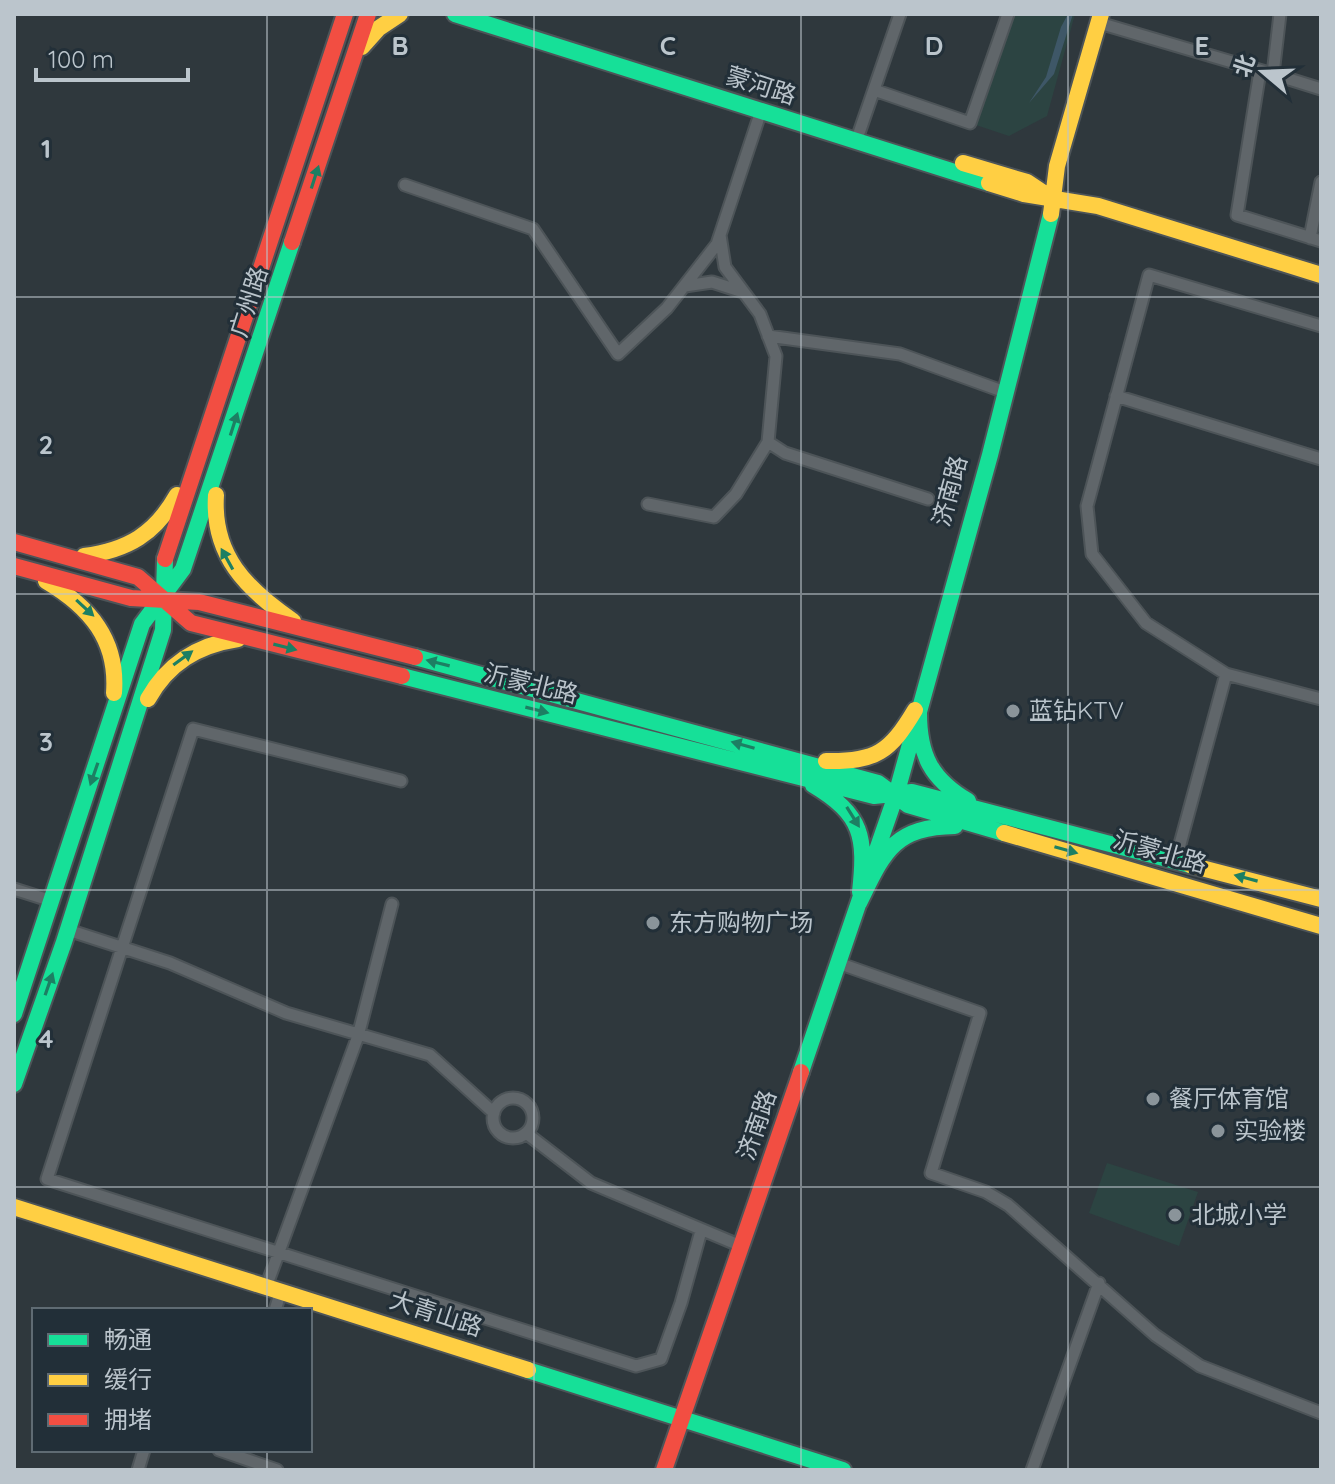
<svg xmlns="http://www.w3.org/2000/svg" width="1335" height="1484" font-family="Quicksand,'Noto Sans SC',sans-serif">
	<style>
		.green { fill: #2c4442 }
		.water { fill: #3e5767 }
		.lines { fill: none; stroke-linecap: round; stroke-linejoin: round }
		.street-casing { stroke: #4d5458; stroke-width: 15 }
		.fast-casing { stroke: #4d5458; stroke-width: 20 }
		.slow-casing { stroke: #4d5458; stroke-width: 20 }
		.jam-casing { stroke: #4d5458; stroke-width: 20 }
		.street { stroke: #60666a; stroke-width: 11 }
		.fast { stroke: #16e098; stroke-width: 16 }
		.slow { stroke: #ffcf43; stroke-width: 16 }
		.jam { stroke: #f24e42; stroke-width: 16 }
		.oneway { fill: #1d7f63 }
		.grid { fill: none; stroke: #bbc5cc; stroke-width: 2; stroke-opacity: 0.55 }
		.poi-dot { fill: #8a949a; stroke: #222f38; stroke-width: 3 }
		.labels { text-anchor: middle; stroke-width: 6; stroke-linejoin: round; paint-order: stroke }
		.street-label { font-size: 24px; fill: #bbc5cc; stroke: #222f38 }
		.poi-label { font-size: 24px; fill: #bbc5cc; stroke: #222f38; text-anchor: start }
		.grid-label { font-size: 26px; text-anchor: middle; font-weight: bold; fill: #bbc5cc; stroke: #222f38; stroke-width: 6; stroke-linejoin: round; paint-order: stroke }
	</style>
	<rect width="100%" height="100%" fill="#2f383d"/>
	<path class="green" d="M 1013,14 L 1075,14 L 1047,116 L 1009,136 L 976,125 Z
		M 1107,1163 L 1198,1192 L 1179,1246 L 1089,1213 Z"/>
	<path class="water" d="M 1068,14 L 1073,14 L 1054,74 L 1029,103 L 1046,77 L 1061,27 Z"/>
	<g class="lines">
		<defs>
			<path id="street" d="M 1280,14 L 1273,74 L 1321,89
				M 1106,25 L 1273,74
				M 1260,71 L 1237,215 L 1321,241
				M 874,90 L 970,123 L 1008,14
				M 859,133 L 900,14
				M 405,185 L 533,229 L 618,354 L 667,308 L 717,244 L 761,111
				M 1310,238 L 1321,182
				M 685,286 L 712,282 L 740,291
				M 1321,326 L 1149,275 L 1087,506 L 1092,554 L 1146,623 L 1226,674 L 1321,699
				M 768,336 L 900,354 L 1002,391
				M 1116,396 L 1321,459
				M 768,442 L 785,453 L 928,499
				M 648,504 L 714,517 L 736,494 L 768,442 L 776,356 L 760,314 L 725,267 L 720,235
				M 401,781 L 193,729 L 47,1179 L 636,1366 L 661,1359 L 681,1303 L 701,1231
				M 1176,859 L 1226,674
				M 14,889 L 52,901
				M 68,930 L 170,963 L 286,1013 L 430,1055 L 494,1113
				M 838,963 L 980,1013 L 931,1173 L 986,1192 L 1008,1205 L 1155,1335 L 1200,1366 L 1321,1413
				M493 1118a20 20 0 1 1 40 0a20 20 0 1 1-40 0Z
				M 526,1133 L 591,1183 L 741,1246
				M 266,1287 L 358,1036 L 392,904
				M 275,1310 L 281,1291
				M 219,1450 L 277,1470
				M 138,1470 L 144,1450
				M 1032,1470 L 1099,1283"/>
			<path id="fast" d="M 455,14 L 989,183
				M 415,657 L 878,783 L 908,805 L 1004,833
				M 402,676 L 874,796 L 912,792 L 1190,865
				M 919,713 C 919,755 931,779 968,801
				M 813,785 C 863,815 866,837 860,892
				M 871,867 L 896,795 L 990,455 L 1051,214
				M 859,903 C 884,852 893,827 955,826
				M 14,1014 L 142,624 L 183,569 L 292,242
				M 801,1072 L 862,893
				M 14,1084 L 64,942 L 163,630 L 165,559
				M 528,1370 L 843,1470"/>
			<path id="slow" d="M 362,47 L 379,28 L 400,14
				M 963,163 L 1027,182 L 1045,194
				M 989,183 L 1024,194 L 1098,206 L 1321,275
				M 1051,214 L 1057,166 L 1101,14
				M 216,495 C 212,555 246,589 293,621
				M 84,556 C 128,550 155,534 177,495
				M 46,581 C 90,607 118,640 114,693
				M 148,699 C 168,663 198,645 238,639
				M 826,761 C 876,762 890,752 915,710
				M 1004,833 L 1321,926
				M 1190,865 L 1321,899
				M 14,1207 L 528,1370"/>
			<path id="jam" d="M 292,242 L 368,14
				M 14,542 L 138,577 L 191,623 L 402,676
				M 165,559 L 345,14
				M 14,566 L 131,598 L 199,602 L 415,657
				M 664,1470 L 801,1072"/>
		</defs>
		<use href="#street" class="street-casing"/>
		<use href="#fast" class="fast-casing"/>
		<use href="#slow" class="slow-casing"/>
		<use href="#jam" class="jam-casing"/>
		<use href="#street" class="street"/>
		<use href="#fast" class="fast"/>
		<use href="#slow" class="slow"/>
		<use href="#jam" class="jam"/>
	</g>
	<defs><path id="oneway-solid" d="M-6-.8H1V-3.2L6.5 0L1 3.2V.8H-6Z" transform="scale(2)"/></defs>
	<g class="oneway">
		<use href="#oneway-solid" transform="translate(315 177) rotate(-72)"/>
		<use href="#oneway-solid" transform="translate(234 424) rotate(-72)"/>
		<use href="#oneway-solid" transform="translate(227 559) rotate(-119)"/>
		<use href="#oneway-solid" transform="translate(85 608) rotate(43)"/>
		<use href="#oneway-solid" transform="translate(285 647) rotate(14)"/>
		<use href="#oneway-solid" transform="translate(183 658) rotate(-36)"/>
		<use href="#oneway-solid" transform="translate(438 663) rotate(-166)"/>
		<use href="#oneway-solid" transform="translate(537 710) rotate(14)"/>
		<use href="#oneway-solid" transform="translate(743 745) rotate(-164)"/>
		<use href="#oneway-solid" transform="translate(94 774) rotate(109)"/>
		<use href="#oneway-solid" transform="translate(853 817) rotate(58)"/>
		<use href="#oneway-solid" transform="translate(1066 850) rotate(16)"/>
		<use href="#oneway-solid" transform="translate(1246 878) rotate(-165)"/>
		<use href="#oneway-solid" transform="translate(49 984) rotate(-71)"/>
	</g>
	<path class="grid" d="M 267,14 L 267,1310M 534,14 L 534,1470M 801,14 L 801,1470M 1068,14 L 1068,1470M 14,297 L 1321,297M 14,594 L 1321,594M 14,890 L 1321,890M 14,1187 L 1321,1187M 267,1450 L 267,1470"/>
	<g class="poi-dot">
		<circle cx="1013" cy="711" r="8"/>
		<circle cx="653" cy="923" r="8"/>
		<circle cx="1153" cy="1099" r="8"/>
		<circle cx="1218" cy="1131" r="8"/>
		<circle cx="1175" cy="1215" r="8"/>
	</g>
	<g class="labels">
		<g class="street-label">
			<text transform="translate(761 86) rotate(18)" y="8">蒙河路</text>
			<text transform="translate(249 302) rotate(-72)" y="8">广州路</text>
			<text transform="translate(950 491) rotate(-75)" y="8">济南路</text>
			<text transform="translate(531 684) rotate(14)" y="8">沂蒙北路</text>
			<text transform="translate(1160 852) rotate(16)" y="8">沂蒙北路</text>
			<text transform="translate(757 1125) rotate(-71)" y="8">济南路</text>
			<text transform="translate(436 1314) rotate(18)" y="8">大青山路</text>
		</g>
		<g class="poi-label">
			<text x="1029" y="719">蓝钻KTV</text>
			<text x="669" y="931">东方购物广场</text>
			<text x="1169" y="1107">餐厅体育馆</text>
			<text x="1234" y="1139">实验楼</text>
			<text x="1191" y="1223">北城小学</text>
		</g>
	</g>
	<g class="grid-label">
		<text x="400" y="55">B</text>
		<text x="668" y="55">C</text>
		<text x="934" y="55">D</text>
		<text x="1202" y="55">E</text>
		<text x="46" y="158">1</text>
		<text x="46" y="454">2</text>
		<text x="46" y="751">3</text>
		<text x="46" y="1048">4</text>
	</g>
	<rect width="1335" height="1484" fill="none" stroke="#bbc5cc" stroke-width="32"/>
	<rect x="32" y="1308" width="280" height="144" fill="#222f38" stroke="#5f6b73" stroke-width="2"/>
	<rect x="48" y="1334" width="40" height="12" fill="#16e098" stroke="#5f6b73" stroke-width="2"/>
	<text x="104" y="1348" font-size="24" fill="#bbc5cc">畅通</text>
	<rect x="48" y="1374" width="40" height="12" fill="#ffcf43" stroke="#5f6b73" stroke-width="2"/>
	<text x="104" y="1388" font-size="24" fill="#bbc5cc">缓行</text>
	<rect x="48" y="1414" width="40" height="12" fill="#f24e42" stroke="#5f6b73" stroke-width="2"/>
	<text x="104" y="1428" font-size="24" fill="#bbc5cc">拥堵</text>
	<g transform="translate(1263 72) rotate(289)" stroke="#222f38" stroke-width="6" paint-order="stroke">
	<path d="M0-6L14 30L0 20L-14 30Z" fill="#bbc5cc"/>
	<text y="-12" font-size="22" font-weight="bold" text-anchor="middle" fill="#bbc5cc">北</text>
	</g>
	<path d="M36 68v12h152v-12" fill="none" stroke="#bbc5cc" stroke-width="4"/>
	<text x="48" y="68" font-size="24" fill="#bbc5cc" stroke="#222f38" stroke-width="6" paint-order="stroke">100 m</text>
</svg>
